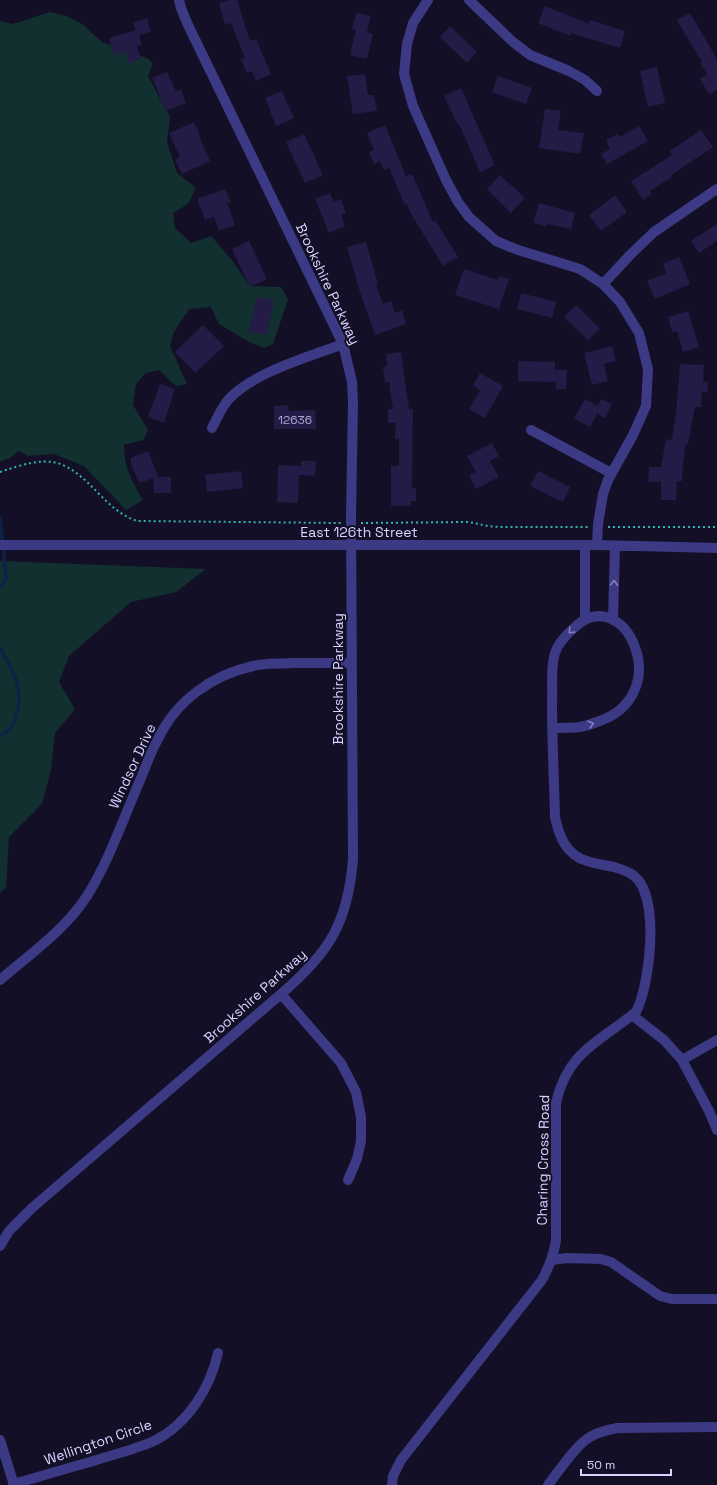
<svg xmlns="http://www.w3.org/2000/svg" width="717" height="1485" font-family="'Space Grotesk',sans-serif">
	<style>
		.green { fill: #12302f }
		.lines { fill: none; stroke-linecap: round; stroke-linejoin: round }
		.stream { stroke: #0c2248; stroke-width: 3.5 }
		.building { fill: #241b47 }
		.path { stroke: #2fb8b0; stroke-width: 2; stroke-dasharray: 2 3; stroke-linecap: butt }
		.minor { stroke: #3d3a85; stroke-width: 10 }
		.oneway { stroke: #837fbc }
		.labels { text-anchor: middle; stroke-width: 4; stroke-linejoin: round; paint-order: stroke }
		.number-label { font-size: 12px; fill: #aca6d1 }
		.street-label { font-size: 14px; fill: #d9d4ff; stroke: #130f26 }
	</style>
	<rect width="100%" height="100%" fill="#130f26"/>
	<path class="green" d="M 50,12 L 67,16 L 82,24 L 102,42 L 149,59 L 153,64 L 148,76 L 170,117 L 167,142 L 177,173 L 196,188 L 188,204 L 173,213 L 175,228 L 191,243 L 211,236 L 231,259 L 250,286 L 281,287 L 288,299 L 273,344 L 264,348 L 249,342 L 219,324 L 211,307 L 189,309 L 174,332 L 170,346 L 187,384 L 176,386 L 159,370 L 146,373 L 136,384 L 133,405 L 148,430 L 143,440 L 124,445 C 124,468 132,481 143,500 L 126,510 L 84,466 L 54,454 L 28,456 L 19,451 L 10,458 L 0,462 L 0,21 L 13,24 Z
		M 0,561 L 206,569 L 176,592 L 131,602 L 69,656 L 59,682 L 75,709 L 55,733 L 51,770 L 42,804 L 9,837 L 6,887 L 0,893 Z"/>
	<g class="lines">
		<path class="stream" d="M 0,517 L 6,579 L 0,588
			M 0,648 C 6,660 16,674 18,687 C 21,701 17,718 10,729 C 8,732 3,734 0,736"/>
	</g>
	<path class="building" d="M 230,0 L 237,0 L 250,41 L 256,39 L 271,74 L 256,81 L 252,71 L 247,73 L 241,60 L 245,58 L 231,23 L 225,25 L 219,3 Z
		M 545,6 L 589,24 L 590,20 L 625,31 L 620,48 L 571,33 L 570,36 L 538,23 Z
		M 356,13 L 371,16 L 367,32 L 373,34 L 367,59 L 350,55 L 356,30 L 352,29 Z
		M 690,13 L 717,59 L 717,90 L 709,94 L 700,79 L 707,74 L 700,63 L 702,62 L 677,20 Z
		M 147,18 L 151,32 L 139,35 L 142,45 L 137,46 L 141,59 L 129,63 L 125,51 L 114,55 L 109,38 L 136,30 L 133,23 Z
		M 450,26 L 477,52 L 467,63 L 440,37 Z
		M 657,67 L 665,103 L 648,107 L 640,71 Z
		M 167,72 L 176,91 L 181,89 L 186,103 L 166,111 L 152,78 Z
		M 365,74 L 368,95 L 374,95 L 377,111 L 353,114 L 347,76 Z
		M 498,76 L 532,88 L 526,104 L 492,92 Z
		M 461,88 L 495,165 L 480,172 L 459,124 L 458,125 L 444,96 Z
		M 282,91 L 294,118 L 276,126 L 265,98 Z
		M 545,109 L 561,111 L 558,130 L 584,133 L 580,154 L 539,148 Z
		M 194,122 L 200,135 L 199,136 L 210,161 L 182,174 L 175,160 L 180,157 L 169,133 Z
		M 385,125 L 406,176 L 412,174 L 433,222 L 435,220 L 458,257 L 443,266 L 410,212 L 407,204 L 405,205 L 389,168 L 384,170 L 380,161 L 374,164 L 369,152 L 374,150 L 367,133 Z
		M 639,126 L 648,141 L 607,164 L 601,154 L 610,149 L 606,140 L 618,134 L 620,137 Z
		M 701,130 L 713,147 L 671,175 L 672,177 L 650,191 L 652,194 L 643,200 L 631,181 L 672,155 L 670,151 Z
		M 304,134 L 323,175 L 305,183 L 286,142 Z
		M 500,175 L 525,198 L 511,213 L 487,189 Z
		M 225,189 L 231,202 L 227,203 L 235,225 L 219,231 L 214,217 L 205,220 L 197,199 Z
		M 330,193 L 334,202 L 341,199 L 346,213 L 341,215 L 345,226 L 329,233 L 315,199 Z
		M 615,195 L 627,212 L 601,231 L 589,215 Z
		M 539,203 L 575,213 L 571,229 L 547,224 L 547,226 L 533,223 Z
		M 717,224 L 717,241 L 699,253 L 691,241 Z
		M 249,241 L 267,279 L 250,287 L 232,249 Z
		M 366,242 L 378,284 L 376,285 L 383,304 L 391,301 L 395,313 L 402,310 L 406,324 L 375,335 L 359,289 L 347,247 Z
		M 679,257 L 690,284 L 655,299 L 647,281 L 666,273 L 663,264 Z
		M 464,269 L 498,280 L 499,276 L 509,279 L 499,309 L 455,295 Z
		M 521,293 L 556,302 L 552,318 L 517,309 Z
		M 257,297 L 274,300 L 267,335 L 249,332 Z
		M 576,305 L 600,329 L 588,340 L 564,317 Z
		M 688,311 L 699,347 L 683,352 L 677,331 L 672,332 L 668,317 Z
		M 203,325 L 224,346 L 195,373 L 175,352 Z
		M 612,346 L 616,361 L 604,364 L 608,381 L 592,385 L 584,353 Z
		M 401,352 L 409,409 L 413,409 L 412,488 L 416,488 L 416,501 L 411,501 L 411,506 L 391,506 L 391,466 L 399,466 L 399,439 L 395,439 L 396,423 L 388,423 L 388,409 L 393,409 L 389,382 L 385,382 L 383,367 L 387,366 L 386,354 Z
		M 518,361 L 555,362 L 555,370 L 567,370 L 566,389 L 556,389 L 556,382 L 518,381 Z
		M 680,364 L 704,365 L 703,382 L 708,382 L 707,393 L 702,392 L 701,407 L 695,407 L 688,444 L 686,443 L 683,464 L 682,481 L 677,481 L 676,500 L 661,500 L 661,482 L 648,482 L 649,467 L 661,467 L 666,439 L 672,440 L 676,413 Z
		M 480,373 L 503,386 L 485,418 L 469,409 L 480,390 L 473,385 Z
		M 160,384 L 175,389 L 164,423 L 148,417 Z
		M 585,399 L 598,406 L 601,399 L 612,404 L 605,418 L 598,414 L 598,412 L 590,427 L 574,419 Z
		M 288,405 L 289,411 L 315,410 L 316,429 L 274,429 L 274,406 Z
		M 492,443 L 499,456 L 490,461 L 499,477 L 476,489 L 469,475 L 476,472 L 467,456 Z
		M 148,451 L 158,476 L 155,477 L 171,477 L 171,493 L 154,493 L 153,478 L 143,482 L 139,482 L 131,465 L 131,458 Z
		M 301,461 L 316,461 L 315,476 L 299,475 L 298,503 L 277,502 L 278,465 L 301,466 Z
		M 241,471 L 243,488 L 207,492 L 205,475 Z
		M 538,471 L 570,487 L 563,502 L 530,486 Z"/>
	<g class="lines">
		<path class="path" d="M 0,472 C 50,455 63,456 100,495 C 111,506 122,516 137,521 L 341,523
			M 361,523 L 469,522 L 488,526 L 500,527 L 588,527
			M 608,527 L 717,527"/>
		<path class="minor" d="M 428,0 L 413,23 L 407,44 L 404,74 L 413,106 L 446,180 L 458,202 L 469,217 L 496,241 L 518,250 L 580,269 L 603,284 L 620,302 L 639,333 L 648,369 L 646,406 L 633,435 L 608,480 L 603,494 L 598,524 L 597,545
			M 469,0 L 513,42 L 530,55 L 569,71 L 585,80 L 597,91
			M 603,284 L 631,254 L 654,232 L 717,189
			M 212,428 C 217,419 222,406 229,399 C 254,372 309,357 343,344
			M 531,430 L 611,473
			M 0,545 L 597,545 L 717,548
			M 585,619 L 585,546
			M 613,620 L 615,546
			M 0,980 C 30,954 65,930 87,896 C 109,861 124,817 141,778 C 146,765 151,752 158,739 C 176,701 212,675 253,666 C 265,663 279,664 292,663 C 312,663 332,663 352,663
			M 281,994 L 341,1063 L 356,1092 L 361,1117 L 361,1141 L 357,1159 L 348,1180
			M 632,1015 L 664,1040 L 682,1060 L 709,1111 L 717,1130
			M 682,1060 L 717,1040
			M 0,1246 L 9,1231 L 32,1208 L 281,994 C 329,953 348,923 353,859 L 351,517 L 353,402 L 352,382 L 343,344 L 188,25 L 181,8 L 179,0
			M 551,1260 L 567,1258 L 601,1259 L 611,1262 L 660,1296 L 672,1299 L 717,1299
			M 0,1440 L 14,1485
			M 13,1484 C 39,1477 64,1469 90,1462 C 111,1455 134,1450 154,1441 C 188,1424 210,1388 218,1353
			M 392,1485 L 393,1476 L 401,1460 L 542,1280 C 549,1267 554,1255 556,1240 L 556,1103 C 567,1052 599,1042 636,1012 C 650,985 661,895 633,875 C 627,871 621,869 614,867 C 605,865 596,864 587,861 C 566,855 559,836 555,817 C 554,779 552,740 552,702 C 553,686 550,668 555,653 C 558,643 567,634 575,627 C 625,581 678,696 597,722 C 592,724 586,726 580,727 C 571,728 561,728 552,728
			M 548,1485 C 559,1471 575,1446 590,1437 C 598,1432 607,1430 617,1428 L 717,1427"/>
	</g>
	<defs><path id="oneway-chevron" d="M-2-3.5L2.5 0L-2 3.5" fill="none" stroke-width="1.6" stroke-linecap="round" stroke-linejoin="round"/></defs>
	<g class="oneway">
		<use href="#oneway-chevron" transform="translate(614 583) rotate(-89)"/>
		<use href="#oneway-chevron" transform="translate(571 631) rotate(134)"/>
		<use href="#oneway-chevron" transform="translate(591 724) rotate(-18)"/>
	</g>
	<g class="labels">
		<g class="number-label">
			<text x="295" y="424">12636</text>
		</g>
		<g class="street-label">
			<text transform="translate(328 284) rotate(65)" y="5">Brookshire Parkway</text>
			<text x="359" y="537">East 126th Street</text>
			<text transform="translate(338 679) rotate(-90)" y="5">Brookshire Parkway</text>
			<text transform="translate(132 766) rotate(-65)" y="5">Windsor Drive</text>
			<text transform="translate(255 996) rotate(-42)" y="5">Brookshire Parkway</text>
			<text transform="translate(543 1160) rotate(-89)" y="5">Charing Cross Road</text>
			<text transform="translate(98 1442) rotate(-19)" y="5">Wellington Circle</text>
		</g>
	</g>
	<path d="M581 1469v6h90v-6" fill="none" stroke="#d9d4ff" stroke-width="2"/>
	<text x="587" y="1469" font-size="12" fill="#d9d4ff" stroke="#130f26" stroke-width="3" paint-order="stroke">50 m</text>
</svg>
